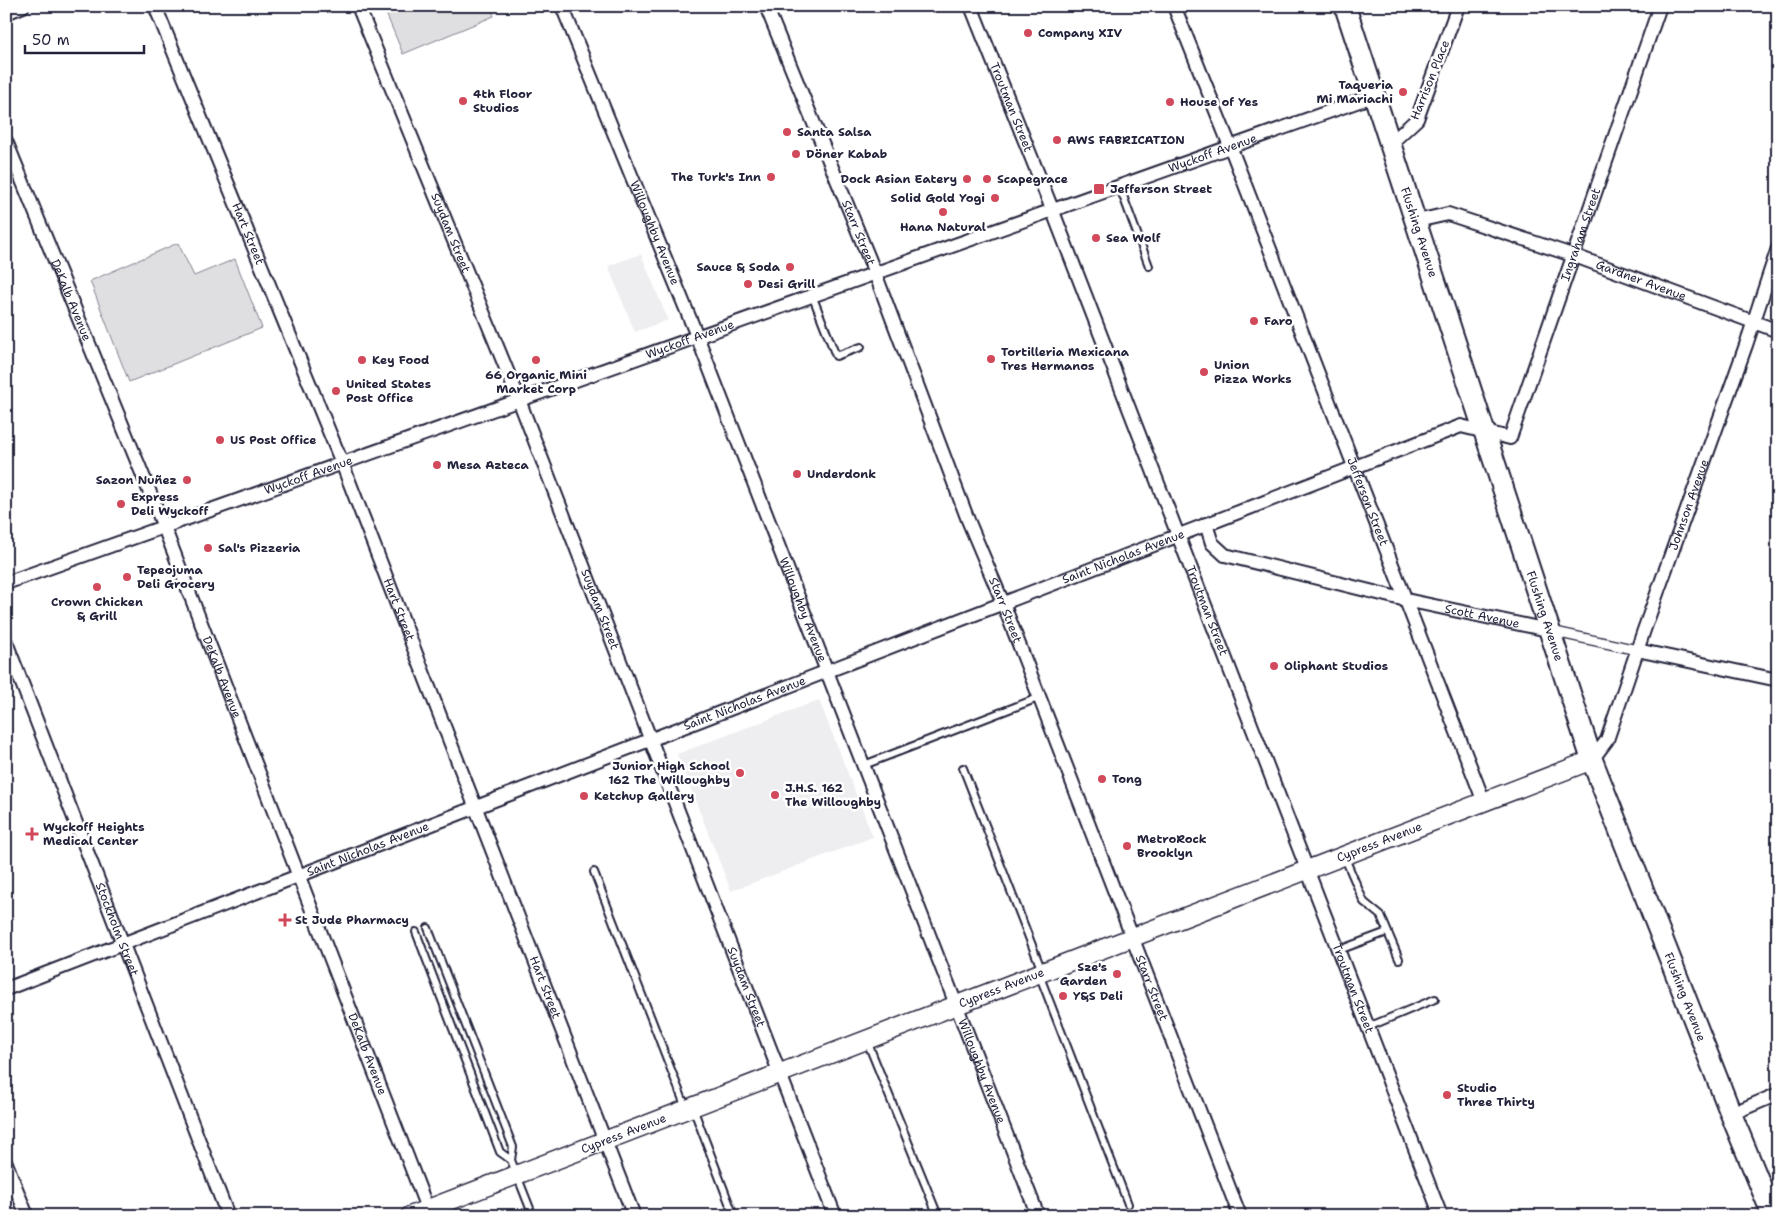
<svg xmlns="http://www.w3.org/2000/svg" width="1784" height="1222" font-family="'Shantell Sans',sans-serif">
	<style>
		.built { fill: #eeeef1 }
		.green { fill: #dfdfe2; stroke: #80808e }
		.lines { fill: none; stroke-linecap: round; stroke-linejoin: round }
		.service-casing { stroke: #22223b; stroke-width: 10 }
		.pedestrian-casing { stroke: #22223b; stroke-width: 12 }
		.minor-casing { stroke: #22223b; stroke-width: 16 }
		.secondary-casing { stroke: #22223b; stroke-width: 21 }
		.primary-casing { stroke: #22223b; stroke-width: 24 }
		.service { stroke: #fff; stroke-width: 6 }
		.pedestrian { stroke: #fff; stroke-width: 9 }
		.minor { stroke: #fff; stroke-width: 12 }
		.secondary { stroke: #fff; stroke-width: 18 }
		.primary { stroke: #fff; stroke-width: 20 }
		.poi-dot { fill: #d1495b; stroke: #fff; stroke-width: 2 }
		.labels { text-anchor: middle; stroke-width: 5; stroke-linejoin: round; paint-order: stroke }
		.poi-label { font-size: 12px; font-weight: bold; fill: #22223b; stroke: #fff; text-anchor: start }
		.street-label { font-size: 12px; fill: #22223b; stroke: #fff }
	</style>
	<rect width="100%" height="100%" fill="#fff"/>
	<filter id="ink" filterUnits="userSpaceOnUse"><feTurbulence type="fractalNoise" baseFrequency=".02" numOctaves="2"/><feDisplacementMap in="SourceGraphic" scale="10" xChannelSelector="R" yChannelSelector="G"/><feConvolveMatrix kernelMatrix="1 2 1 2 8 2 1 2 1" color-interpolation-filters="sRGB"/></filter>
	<g filter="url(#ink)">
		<path class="built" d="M 641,254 L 668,320 L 635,332 L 608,266 Z
			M 819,700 L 873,837 L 731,891 L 677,754 Z"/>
		<path class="green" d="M 383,6 L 490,6 L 494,16 L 403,54 Z
			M 178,243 L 194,276 L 235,259 L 262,328 L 129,382 L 90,281 Z"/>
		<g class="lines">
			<defs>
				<path id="service" d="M 1119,185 L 1149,266
					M 812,295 L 836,356 L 861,347
					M 864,765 L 1038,698
					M 963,768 L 1042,971
					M 1344,856 L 1364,902 L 1381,916 L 1399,959
					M 594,872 L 686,1108
					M 428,928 L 513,1147 L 511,1160
					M 416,932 L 500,1152 L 511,1160 L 533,1216
					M 1339,950 L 1387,932
					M 1039,974 L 1128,1204
					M 1368,1027 L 1435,999
					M 867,1041 L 938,1216
					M 693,1108 L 734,1216"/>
				<path id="pedestrian" d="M 1551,631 L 1637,650"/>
				<g id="minor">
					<path id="s1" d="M 155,6 L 342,463 L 634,1216"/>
					<path id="s2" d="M 358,6 L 519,400 L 835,1216"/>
					<path id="s3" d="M 562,6 L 697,336 L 1038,1216"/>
					<path id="s4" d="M 766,6 L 875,273 L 968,520 L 1003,603 L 1240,1216"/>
					<path id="s5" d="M 971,6 L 1052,209 L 1441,1216"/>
					<path id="s6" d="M 1174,6 L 1230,146 L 1484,802"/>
					<path d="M 6,13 L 23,6"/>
					<path id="s7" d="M 6,141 L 164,527 L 430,1216"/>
					<path d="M 1389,145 L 1417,119 L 1458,6"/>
					<path id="s8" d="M 1417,221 L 1448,214 L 1575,256 L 1778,331"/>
					<path id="s9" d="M 1206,524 L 1212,543 L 1225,555 L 1406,600 L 1548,630"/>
					<path id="s10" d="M 6,583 L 1373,96"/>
					<path id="s11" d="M 6,642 L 228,1216"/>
					<path d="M 1637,650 L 1778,680"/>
					<path id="s12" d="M 1592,760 L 1607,740 L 1644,630 L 1746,345 L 1778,248"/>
					<path id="s13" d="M 6,989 L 1461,426 L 1510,438 L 1660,6"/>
					<path d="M 1731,1114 L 1778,1094"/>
					<path d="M 6,1163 L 27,1216"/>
				</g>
				<g id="secondary">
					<path id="s14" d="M 410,1216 L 1592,760"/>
				</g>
				<g id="primary">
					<path id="s15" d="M 1345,6 L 1592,760 L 1731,1114 L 1773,1216"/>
				</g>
			</defs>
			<use href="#service" class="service-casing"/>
			<use href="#pedestrian" class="pedestrian-casing"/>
			<use href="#minor" class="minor-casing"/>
			<use href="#secondary" class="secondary-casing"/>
			<use href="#primary" class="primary-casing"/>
			<use href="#service" class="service"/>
			<use href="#pedestrian" class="pedestrian"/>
			<use href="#minor" class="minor"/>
			<use href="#secondary" class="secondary"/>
			<use href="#primary" class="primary"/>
		</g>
	</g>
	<g class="poi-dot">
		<circle cx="1028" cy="33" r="5"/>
		<circle cx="1403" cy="92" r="5"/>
		<circle cx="463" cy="101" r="5"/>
		<circle cx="1170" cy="102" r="5"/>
		<circle cx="787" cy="132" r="5"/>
		<circle cx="1057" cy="140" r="5"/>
		<circle cx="796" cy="154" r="5"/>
		<circle cx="771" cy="177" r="5"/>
		<circle cx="967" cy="179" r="5"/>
		<circle cx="987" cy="179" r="5"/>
		<rect x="1093" y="183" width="12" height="12" rx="2.5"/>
		<circle cx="995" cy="198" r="5"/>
		<circle cx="943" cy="212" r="5"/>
		<circle cx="1096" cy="238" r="5"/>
		<circle cx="790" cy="267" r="5"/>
		<circle cx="748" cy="284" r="5"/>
		<circle cx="1254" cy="321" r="5"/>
		<circle cx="991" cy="359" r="5"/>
		<circle cx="362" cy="360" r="5"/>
		<circle cx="536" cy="360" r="5"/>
		<circle cx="1204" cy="372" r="5"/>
		<circle cx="336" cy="391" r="5"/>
		<circle cx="220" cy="440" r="5"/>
		<circle cx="437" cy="465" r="5"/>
		<circle cx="797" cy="474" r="5"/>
		<circle cx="187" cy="480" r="5"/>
		<circle cx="121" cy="504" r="5"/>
		<circle cx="208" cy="548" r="5"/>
		<circle cx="127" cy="577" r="5"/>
		<circle cx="97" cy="587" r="5"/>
		<circle cx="1274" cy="666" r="5"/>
		<circle cx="740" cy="773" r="5"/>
		<circle cx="1102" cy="779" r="5"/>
		<circle cx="775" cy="795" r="5"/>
		<circle cx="584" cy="796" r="5"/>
		<path d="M29.5 826.5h5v5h5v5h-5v5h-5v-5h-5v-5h5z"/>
		<circle cx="1127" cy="846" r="5"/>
		<path d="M282.5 912.5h5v5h5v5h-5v5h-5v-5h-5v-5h5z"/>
		<circle cx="1117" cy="974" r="5"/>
		<circle cx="1063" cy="996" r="5"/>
		<circle cx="1447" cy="1095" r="5"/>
	</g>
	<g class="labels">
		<g class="poi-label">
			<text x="1038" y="37">Company XIV</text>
			<text x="1393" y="89" text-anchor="end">Taqueria<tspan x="1393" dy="14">Mi Mariachi</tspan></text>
			<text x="473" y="98">4th Floor<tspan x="473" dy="14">Studios</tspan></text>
			<text x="1180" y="106">House of Yes</text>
			<text x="797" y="136">Santa Salsa</text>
			<text x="1067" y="144">AWS FABRICATION</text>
			<text x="806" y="158">Döner Kabab</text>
			<text x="761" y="181" text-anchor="end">The Turk's Inn</text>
			<text x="957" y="183" text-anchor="end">Dock Asian Eatery</text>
			<text x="997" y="183">Scapegrace</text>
			<text x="1110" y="193">Jefferson Street</text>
			<text x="985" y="202" text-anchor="end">Solid Gold Yogi</text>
			<text x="943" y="231" text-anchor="middle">Hana Natural</text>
			<text x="1106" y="242">Sea Wolf</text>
			<text x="780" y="271" text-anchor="end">Sauce &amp; Soda</text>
			<text x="758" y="288">Desi Grill</text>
			<text x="1264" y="325">Faro</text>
			<text x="1001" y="356">Tortilleria Mexicana<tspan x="1001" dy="14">Tres Hermanos</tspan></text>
			<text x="372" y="364">Key Food</text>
			<text x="1214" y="369">Union<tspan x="1214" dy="14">Pizza Works</tspan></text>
			<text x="536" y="379" text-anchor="middle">66 Organic Mini<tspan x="536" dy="14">Market Corp</tspan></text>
			<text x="346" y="388">United States<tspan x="346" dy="14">Post Office</tspan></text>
			<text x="230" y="444">US Post Office</text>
			<text x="447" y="469">Mesa Azteca</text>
			<text x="807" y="478">Underdonk</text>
			<text x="177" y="484" text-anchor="end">Sazon Nuñez</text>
			<text x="131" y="501">Express<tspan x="131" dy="14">Deli Wyckoff</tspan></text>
			<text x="218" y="552">Sal's Pizzeria</text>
			<text x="137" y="574">Tepeojuma<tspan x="137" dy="14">Deli Grocery</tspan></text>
			<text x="97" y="606" text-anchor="middle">Crown Chicken<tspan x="97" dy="14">&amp; Grill</tspan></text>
			<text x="1284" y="670">Oliphant Studios</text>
			<text x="730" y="770" text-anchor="end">Junior High School<tspan x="730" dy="14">162 The Willoughby</tspan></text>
			<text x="1112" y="783">Tong</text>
			<text x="785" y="792">J.H.S. 162<tspan x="785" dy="14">The Willoughby</tspan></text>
			<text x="594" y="800">Ketchup Gallery</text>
			<text x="43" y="831">Wyckoff Heights<tspan x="43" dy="14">Medical Center</tspan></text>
			<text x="1137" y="843">MetroRock<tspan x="1137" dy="14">Brooklyn</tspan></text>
			<text x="295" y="924">St Jude Pharmacy</text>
			<text x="1107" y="971" text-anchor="end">Sze's<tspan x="1107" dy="14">Garden</tspan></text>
			<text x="1073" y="1000">Y&amp;S Deli</text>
			<text x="1457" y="1092">Studio<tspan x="1457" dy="14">Three Thirty</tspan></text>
		</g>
		<g class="street-label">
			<text transform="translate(1430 80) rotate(-68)" y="4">Harrison Place</text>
			<text dy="4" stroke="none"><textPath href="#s5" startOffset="109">Troutman Street</textPath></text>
			<text dy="4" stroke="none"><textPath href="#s10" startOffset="1281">Wyckoff Avenue</textPath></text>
			<text dy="4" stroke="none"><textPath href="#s15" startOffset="238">Flushing Avenue</textPath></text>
			<text dy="4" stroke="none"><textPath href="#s1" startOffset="246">Hart Street</textPath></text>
			<text dy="4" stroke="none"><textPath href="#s2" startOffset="245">Suydam Street</textPath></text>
			<text dy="4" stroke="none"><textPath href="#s3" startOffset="245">Willoughby Avenue</textPath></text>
			<text dy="4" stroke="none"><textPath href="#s4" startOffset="245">Starr Street</textPath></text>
			<text dy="4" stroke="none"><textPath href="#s13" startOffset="1826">Ingraham Street</textPath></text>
			<text dy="4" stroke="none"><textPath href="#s8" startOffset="236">Gardner Avenue</textPath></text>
			<text dy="4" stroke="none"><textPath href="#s7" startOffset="172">DeKalb Avenue</textPath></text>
			<text dy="4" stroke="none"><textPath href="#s10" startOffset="726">Wyckoff Avenue</textPath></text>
			<text dy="4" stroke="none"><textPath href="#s10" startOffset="321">Wyckoff Avenue</textPath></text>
			<text dy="4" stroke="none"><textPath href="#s6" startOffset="532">Jefferson Street</textPath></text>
			<text dy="4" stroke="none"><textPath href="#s12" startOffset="274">Johnson Avenue</textPath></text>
			<text dy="4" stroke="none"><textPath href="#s13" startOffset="1198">Saint Nicholas Avenue</textPath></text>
			<text dy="4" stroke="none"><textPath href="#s1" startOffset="651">Hart Street</textPath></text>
			<text dy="4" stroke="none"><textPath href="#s2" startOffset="650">Suydam Street</textPath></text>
			<text dy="4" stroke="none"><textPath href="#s3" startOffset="650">Willoughby Avenue</textPath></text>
			<text dy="4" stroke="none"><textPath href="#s4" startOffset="650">Starr Street</textPath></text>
			<text dy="4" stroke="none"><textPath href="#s5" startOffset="649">Troutman Street</textPath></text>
			<text dy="4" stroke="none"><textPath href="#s9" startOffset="302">Scott Avenue</textPath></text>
			<text dy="4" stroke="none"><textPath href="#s15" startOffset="642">Flushing Avenue</textPath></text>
			<text dy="4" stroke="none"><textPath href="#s7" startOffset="578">DeKalb Avenue</textPath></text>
			<text dy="4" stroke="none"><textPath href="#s13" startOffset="792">Saint Nicholas Avenue</textPath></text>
			<text dy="4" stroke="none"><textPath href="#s14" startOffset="1039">Cypress Avenue</textPath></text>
			<text dy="4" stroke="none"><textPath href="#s13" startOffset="388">Saint Nicholas Avenue</textPath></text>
			<text dy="4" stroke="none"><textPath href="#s11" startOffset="308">Stockholm Street</textPath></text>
			<text dy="4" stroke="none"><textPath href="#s1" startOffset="1056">Hart Street</textPath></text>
			<text dy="4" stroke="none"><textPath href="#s2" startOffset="1055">Suydam Street</textPath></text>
			<text dy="4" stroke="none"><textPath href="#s14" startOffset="634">Cypress Avenue</textPath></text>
			<text dy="4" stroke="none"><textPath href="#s4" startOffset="1055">Starr Street</textPath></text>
			<text dy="4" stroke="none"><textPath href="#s5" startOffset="1054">Troutman Street</textPath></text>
			<text dy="4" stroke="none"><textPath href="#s15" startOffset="1048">Flushing Avenue</textPath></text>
			<text dy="4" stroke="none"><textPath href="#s7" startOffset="982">DeKalb Avenue</textPath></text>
			<text dy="4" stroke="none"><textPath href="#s3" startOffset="1145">Willoughby Avenue</textPath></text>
			<text dy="4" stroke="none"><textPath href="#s14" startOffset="229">Cypress Avenue</textPath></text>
		</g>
	</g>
	<rect width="1784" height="1222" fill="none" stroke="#fff" stroke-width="25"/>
	<rect x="12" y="12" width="1759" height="1197" fill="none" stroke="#22223b" stroke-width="2" filter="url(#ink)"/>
	<path d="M25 45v8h119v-8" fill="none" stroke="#22223b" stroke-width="2.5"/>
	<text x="32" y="45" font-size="15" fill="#22223b" stroke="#ffffff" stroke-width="4" paint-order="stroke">50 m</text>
</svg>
